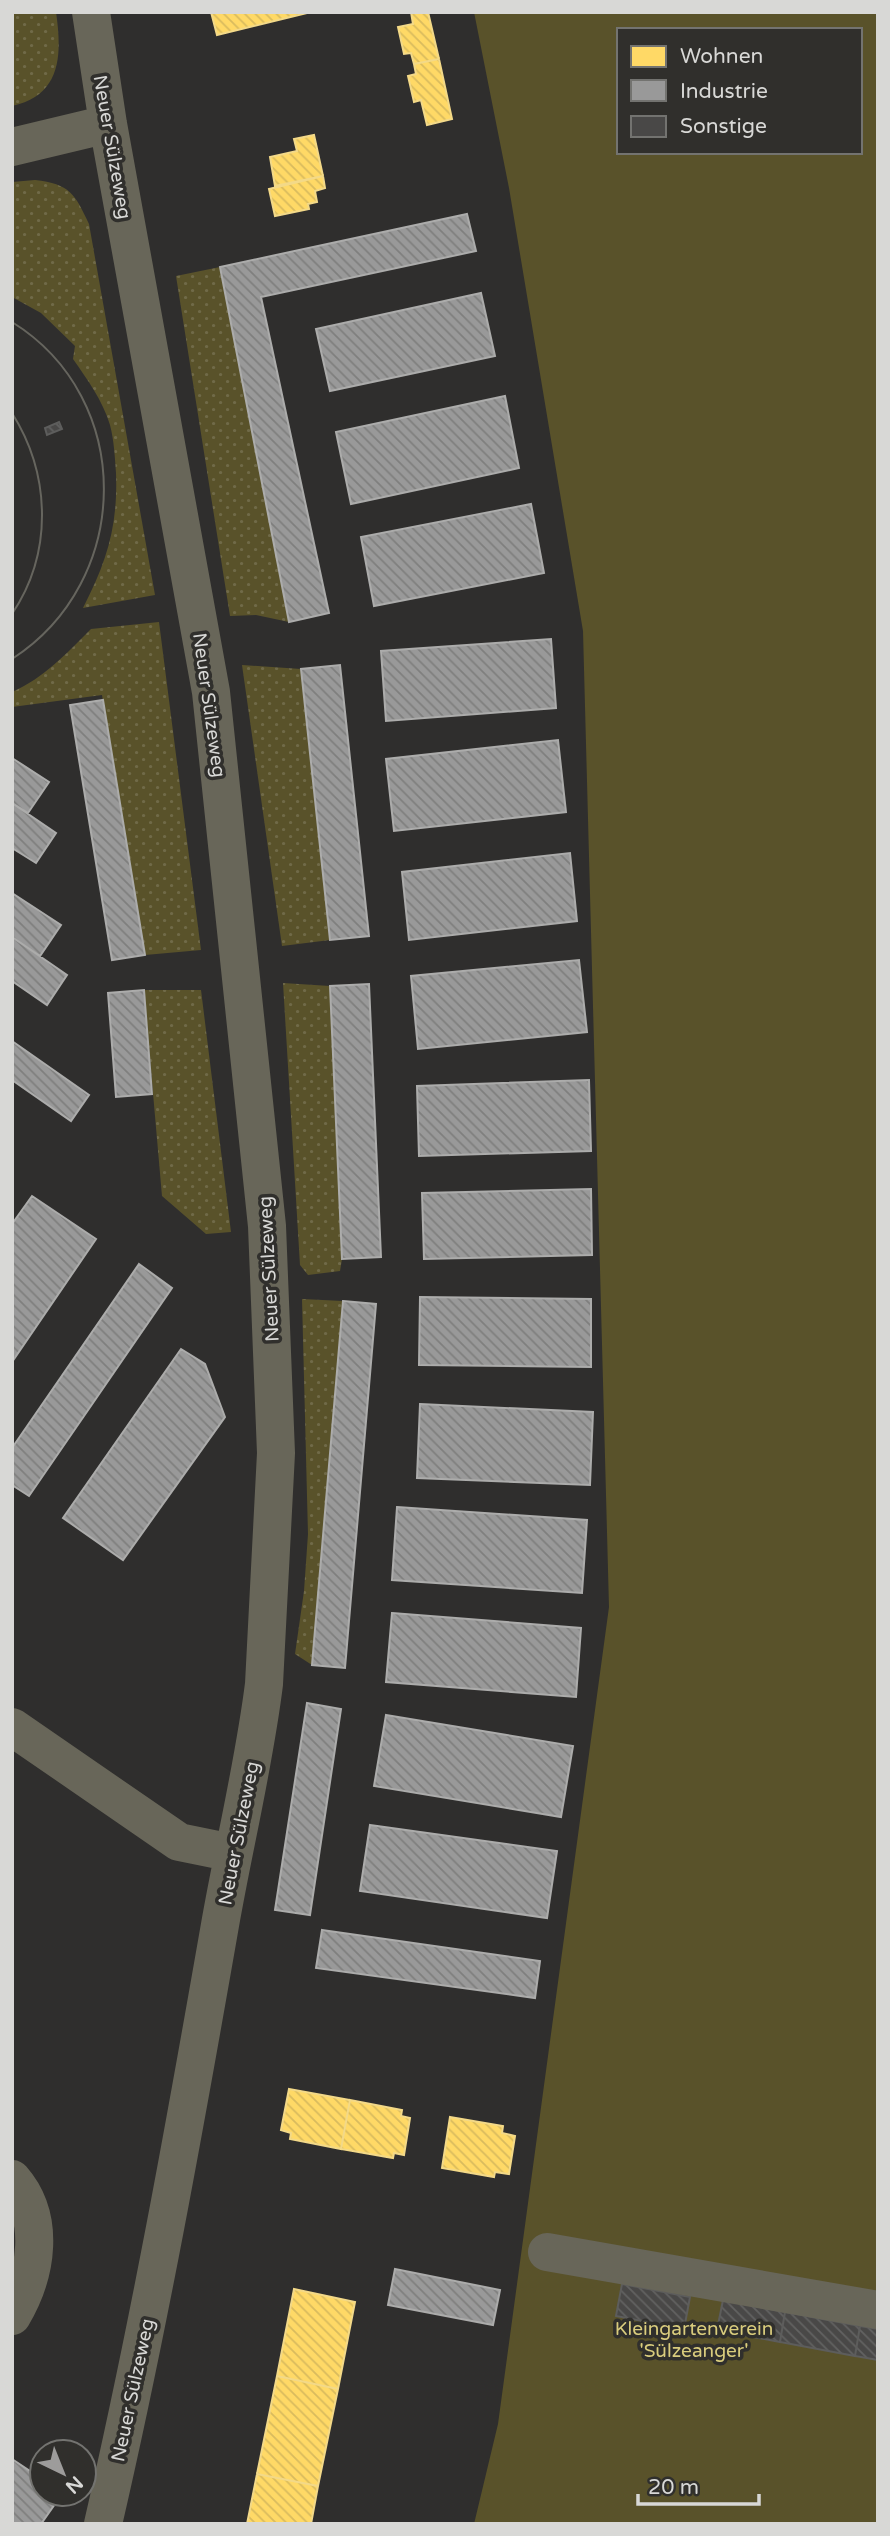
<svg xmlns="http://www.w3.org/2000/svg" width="890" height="2536" font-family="'Varela Round',sans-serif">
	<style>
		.grass { fill: url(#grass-dots) }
		.garden { fill: #59522a; fill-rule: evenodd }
		.homes { fill: url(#homes-back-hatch); stroke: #f3d988; stroke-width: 2 }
		.industry { fill: url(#industry-back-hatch); stroke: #acacab; stroke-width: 2 }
		.building { fill: url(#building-back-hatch); stroke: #5d5d5c; stroke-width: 2 }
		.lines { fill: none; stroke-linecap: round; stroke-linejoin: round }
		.minor { stroke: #686659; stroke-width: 38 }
		.tram { stroke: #66655e; stroke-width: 2 }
		.labels { text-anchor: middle; stroke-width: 7; stroke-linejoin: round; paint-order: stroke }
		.street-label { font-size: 19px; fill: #d8d8d6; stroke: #302f2c }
		.park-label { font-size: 19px; fill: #d9cc7d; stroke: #302f2c }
	</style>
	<defs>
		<pattern id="grass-dots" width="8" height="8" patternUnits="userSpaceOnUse" patternTransform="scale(1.75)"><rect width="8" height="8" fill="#59522a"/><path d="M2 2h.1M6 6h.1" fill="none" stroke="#706a48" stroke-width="1.8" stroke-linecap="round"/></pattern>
		<pattern id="homes-back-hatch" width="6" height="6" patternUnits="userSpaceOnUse" patternTransform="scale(1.75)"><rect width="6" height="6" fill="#ffd966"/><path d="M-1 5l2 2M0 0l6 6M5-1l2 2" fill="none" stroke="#d9bb5e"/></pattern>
		<pattern id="industry-back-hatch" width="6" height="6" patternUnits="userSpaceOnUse" patternTransform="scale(1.75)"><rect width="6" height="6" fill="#999"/><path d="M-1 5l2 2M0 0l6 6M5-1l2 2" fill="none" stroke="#7f7f7e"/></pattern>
		<pattern id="building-back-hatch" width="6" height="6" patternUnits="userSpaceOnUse" patternTransform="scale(1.75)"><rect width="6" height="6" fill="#494847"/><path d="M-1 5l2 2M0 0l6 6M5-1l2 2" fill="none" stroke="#626261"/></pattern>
	</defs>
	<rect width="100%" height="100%" fill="#2f2e2d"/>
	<path class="grass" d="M 12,12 L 56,12 C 62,54 62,95 12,106 Z
		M 35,180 C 70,184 75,194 89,224 L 155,595 L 83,608 C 107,561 118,526 116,473 C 115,458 114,440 110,425 C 103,401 87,379 73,359 L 75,346 L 41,313 L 12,297 L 12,182 Z
		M 220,267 L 289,622 L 256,615 L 230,616 L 176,276 Z
		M 159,622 L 201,950 L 145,955 L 102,695 L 12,707 L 12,692 C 44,678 67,653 91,629 Z
		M 242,665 L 301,669 L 330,940 L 282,946 Z
		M 283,983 L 330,986 L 342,1259 L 340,1271 L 308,1275 L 300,1265 Z
		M 144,990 L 201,990 L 231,1232 L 206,1234 L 162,1196 Z
		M 302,1299 L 343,1301 L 312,1665 L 295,1654 L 304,1591 L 308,1534 Z"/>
	<path class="garden" d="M 474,12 L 878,12 L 878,2524 L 474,2524 L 498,2424 L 609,1607 L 583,631 L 509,188 ZM 619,30 L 860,30 L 860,152 L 619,152 Z"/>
	<path class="homes" d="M 211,12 L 311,12 L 217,35 Z
		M 411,12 L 428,12 L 439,59 L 414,64 L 411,53 L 404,54 L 398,27 L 413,24 Z
		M 439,59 L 452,119 L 427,125 L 421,100 L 414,102 L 408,76 L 416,74 L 414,64 Z
		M 314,135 L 323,176 L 275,186 L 270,157 L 297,151 L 294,139 Z
		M 323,176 L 325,188 L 315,191 L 317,202 L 308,204 L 309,209 L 275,216 L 269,189 Z
		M 289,2089 L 350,2100 L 341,2149 L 290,2139 L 291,2133 L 281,2130 Z
		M 350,2100 L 402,2110 L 401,2116 L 410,2118 L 404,2155 L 394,2153 L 393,2158 L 341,2149 Z
		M 450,2117 L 503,2126 L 502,2133 L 515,2136 L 509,2174 L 495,2172 L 494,2177 L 442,2168 Z
		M 294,2289 L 355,2302 L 338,2389 L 277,2376 Z
		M 277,2376 L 338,2389 L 318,2486 L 257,2474 Z
		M 257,2474 L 318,2486 L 311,2524 L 247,2524 Z"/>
	<path class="industry" d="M 467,214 L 476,251 L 261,297 L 329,613 L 289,622 L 220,267 Z
		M 481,293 L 495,356 L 330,391 L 316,329 Z
		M 505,396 L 519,468 L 351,504 L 336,432 Z
		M 531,504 L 544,573 L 374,606 L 361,537 Z
		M 551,639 L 556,708 L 386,721 L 381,651 Z
		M 340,665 L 369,936 L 330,940 L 301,669 Z
		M 103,700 L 145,955 L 112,960 L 70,705 Z
		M 558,740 L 566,812 L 394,831 L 386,759 Z
		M 12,758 L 49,782 L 28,813 L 12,803 Z
		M 12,803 L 56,833 L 36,863 L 12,848 Z
		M 570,853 L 577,921 L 409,940 L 402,872 Z
		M 12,893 L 61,925 L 40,956 L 12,937 Z
		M 12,937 L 67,975 L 47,1005 L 12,981 Z
		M 579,960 L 587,1032 L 418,1049 L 411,976 Z
		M 369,984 L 381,1257 L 342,1259 L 330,986 Z
		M 144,990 L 152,1094 L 116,1097 L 108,993 Z
		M 12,1041 L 89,1095 L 71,1121 L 12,1080 Z
		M 589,1080 L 591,1151 L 419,1156 L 417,1086 Z
		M 591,1189 L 592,1255 L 424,1259 L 422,1193 Z
		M 32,1196 L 96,1239 L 12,1362 L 12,1224 Z
		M 139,1264 L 172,1288 L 29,1496 L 12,1485 L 12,1448 Z
		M 420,1297 L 591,1299 L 591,1367 L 419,1365 Z
		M 343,1301 L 376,1304 L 345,1668 L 312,1665 Z
		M 181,1349 L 205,1364 L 225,1417 L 123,1560 L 63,1518 Z
		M 420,1404 L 593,1412 L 590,1485 L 417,1478 Z
		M 397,1507 L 587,1520 L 582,1593 L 392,1580 Z
		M 392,1613 L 581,1628 L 576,1697 L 386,1682 Z
		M 307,1703 L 341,1709 L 310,1915 L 275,1910 Z
		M 386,1715 L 573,1746 L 561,1817 L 374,1786 Z
		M 370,1825 L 557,1851 L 547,1918 L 360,1891 Z
		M 322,1930 L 540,1961 L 535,1998 L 316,1968 Z
		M 395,2269 L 500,2290 L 493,2325 L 388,2305 Z
		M 12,2459 L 42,2479 L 42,2494 L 62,2494 L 41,2524 L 12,2524 Z"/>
	<path class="building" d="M 59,422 L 62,429 L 47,435 L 45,428 Z
		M 622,2284 L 690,2297 L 684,2329 L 616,2316 Z
		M 723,2300 L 785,2312 L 780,2342 L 717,2330 Z
		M 785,2312 L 860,2326 L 855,2356 L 780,2342 Z
		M 860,2326 L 878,2329 L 878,2360 L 855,2356 Z"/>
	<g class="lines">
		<path class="minor" d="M 91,12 L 108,124 L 211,692 L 267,1226 L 276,1453 L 264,1684 C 254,1765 234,1845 220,1925 C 185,2125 149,2325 103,2524
			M 12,147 L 108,124
			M 12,1727 L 179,1842 L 233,1853
			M 12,2179 C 46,2218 37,2274 12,2316
			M 547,2252 L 878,2310"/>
		<path class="tram" d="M 12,322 C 136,399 133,581 12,659
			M 12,413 C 51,475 53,553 12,614"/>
	</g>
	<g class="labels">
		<g class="street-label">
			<text transform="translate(113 147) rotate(80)" y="7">Neuer Sülzeweg</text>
			<text transform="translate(210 705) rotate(82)" y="7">Neuer Sülzeweg</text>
			<text transform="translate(268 1269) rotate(-93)" y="7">Neuer Sülzeweg</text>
			<text transform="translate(238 1833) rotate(-79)" y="7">Neuer Sülzeweg</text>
			<text transform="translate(132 2390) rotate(-78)" y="7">Neuer Sülzeweg</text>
		</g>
		<g class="park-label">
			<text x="694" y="2335">Kleingartenverein<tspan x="694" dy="22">'Sülzeanger'</tspan></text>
		</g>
	</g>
	<rect width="890" height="2536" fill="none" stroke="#d8d8d6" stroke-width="28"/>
	<rect x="617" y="28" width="245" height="126" fill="#302f2c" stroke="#737370" stroke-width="2"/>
	<rect x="631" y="46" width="35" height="21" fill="#ffd966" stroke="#737370" stroke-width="2"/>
	<text x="680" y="63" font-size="21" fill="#d8d8d6">Wohnen</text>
	<rect x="631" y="80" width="35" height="21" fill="#999999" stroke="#737370" stroke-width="2"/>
	<text x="680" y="98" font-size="21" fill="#d8d8d6">Industrie</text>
	<rect x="631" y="116" width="35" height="21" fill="#494847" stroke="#737370" stroke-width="2"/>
	<text x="680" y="133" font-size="21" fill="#d8d8d6">Sonstige</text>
	<g transform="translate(63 2473) rotate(137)"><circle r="33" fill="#302f2c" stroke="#737370" stroke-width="2"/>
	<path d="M0-5L12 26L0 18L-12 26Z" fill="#9d9c9b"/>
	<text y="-10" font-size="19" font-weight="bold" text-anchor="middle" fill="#d8d8d6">N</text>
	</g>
	<path d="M638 2494v10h121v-10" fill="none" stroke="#d8d8d6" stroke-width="3.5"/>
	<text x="648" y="2494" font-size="21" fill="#d8d8d6" stroke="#302f2c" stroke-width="5" paint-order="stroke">20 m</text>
</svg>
